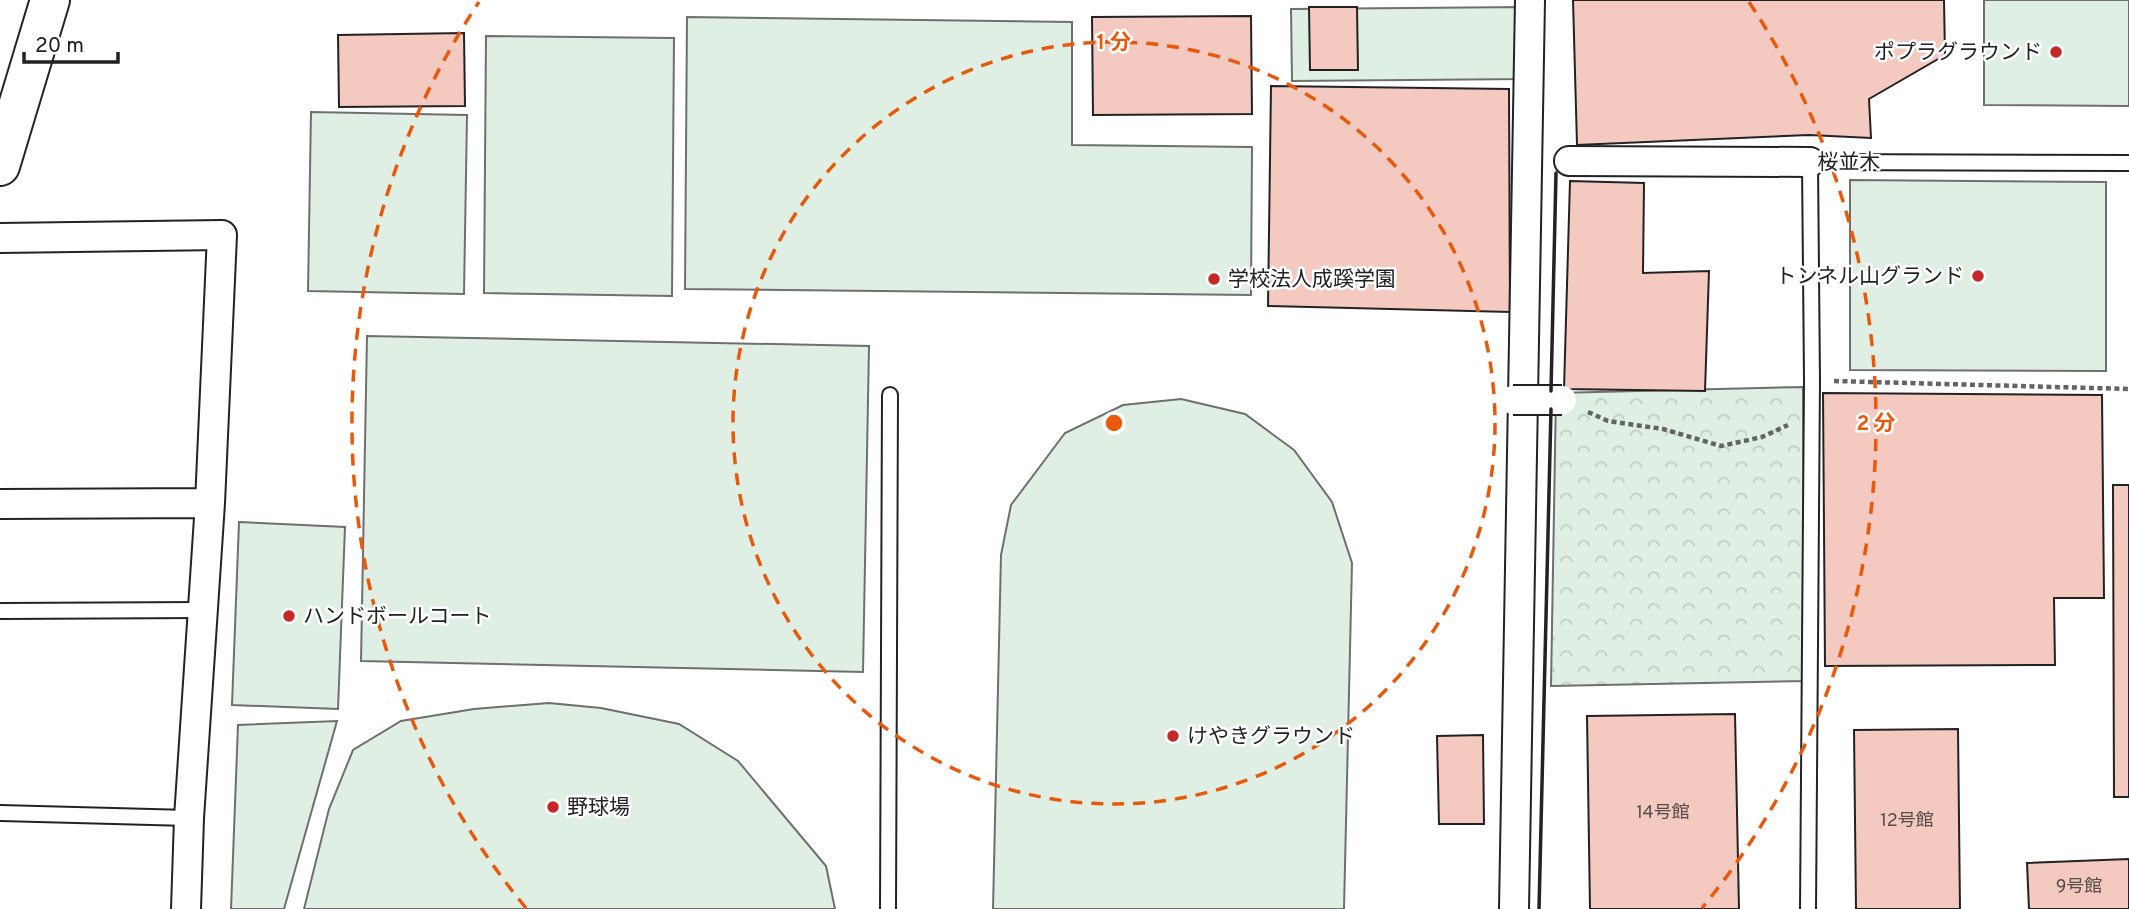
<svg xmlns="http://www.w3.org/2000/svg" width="2129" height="909" font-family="Overpass,'Noto Sans JP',sans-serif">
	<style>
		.forest { fill: url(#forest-crowns); stroke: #6f6f6f; stroke-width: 2 }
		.pitch { fill: #e0efe3; stroke: #6f6f6f; stroke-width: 2 }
		.building { fill: #f3c9c0; stroke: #222; stroke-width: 2 }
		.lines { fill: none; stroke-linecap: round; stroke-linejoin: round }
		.lane-casing { stroke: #222; stroke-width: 18 }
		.street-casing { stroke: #222; stroke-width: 32 }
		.secondary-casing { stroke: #222; stroke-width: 42 }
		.path { stroke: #646464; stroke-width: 4.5; stroke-dasharray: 5 3.5; stroke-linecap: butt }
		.lane { stroke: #fff; stroke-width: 14 }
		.street { stroke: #fff; stroke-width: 28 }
		.secondary { stroke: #fff; stroke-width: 38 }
		.street-bridge-casing { stroke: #222; stroke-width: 32; stroke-linecap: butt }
		.street-bridge { stroke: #fff; stroke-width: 28 }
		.wall { stroke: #222; stroke-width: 3.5 }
		.ring { fill: none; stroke: #e8590c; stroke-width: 3.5; stroke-dasharray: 12 9 }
		.poi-dot { fill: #c62828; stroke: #fff; stroke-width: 2.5 }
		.labels { text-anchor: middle; stroke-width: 5; stroke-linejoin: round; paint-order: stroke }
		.number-label { font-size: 18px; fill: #564c4a }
		.poi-label { font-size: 21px; fill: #222; stroke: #fff; text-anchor: start }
		.street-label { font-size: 21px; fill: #222; stroke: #fff }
		.centre { fill: #e8590c; stroke: #fff; stroke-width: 3.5 }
		.ring-label { font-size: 21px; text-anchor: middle; font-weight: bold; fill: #e8590c; stroke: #fff; stroke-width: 5; stroke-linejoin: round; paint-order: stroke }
	</style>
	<defs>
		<pattern id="forest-crowns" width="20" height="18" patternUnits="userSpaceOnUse" patternTransform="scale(1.75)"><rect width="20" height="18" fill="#e0efe3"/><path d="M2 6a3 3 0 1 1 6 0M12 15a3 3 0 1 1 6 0" fill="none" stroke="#c0cdc2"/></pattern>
	</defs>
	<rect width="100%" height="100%" fill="#fff"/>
	<path class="forest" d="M 1803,387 L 1805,681 L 1551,686 L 1556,393 Z"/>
	<path class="pitch" d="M 1984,0 L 2129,0 L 2129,106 L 1984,105 Z
		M 1526,7 L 1526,79 L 1292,81 L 1291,9 Z
		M 687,17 L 1072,22 L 1072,145 L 1252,147 L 1251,295 L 685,289 Z
		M 486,36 L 674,38 L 672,296 L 484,293 Z
		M 311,112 L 467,115 L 464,294 L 308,291 Z
		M 1850,180 L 2106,182 L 2106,371 L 1850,370 Z
		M 367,336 L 869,346 L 863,672 L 361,661 Z
		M 1181,399 L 1245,414 L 1294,450 L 1332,502 L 1352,563 L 1344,909 L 993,909 L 1001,555 L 1011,505 L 1065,433 L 1123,405 Z
		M 239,522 L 345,527 L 338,709 L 232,705 Z
		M 549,703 L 601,708 L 679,724 L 738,761 L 826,866 L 835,909 L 304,909 L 329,809 L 353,750 L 401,721 L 474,709 Z
		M 337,721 L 284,909 L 231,909 L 238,725 Z"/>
	<path class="building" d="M 1573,0 L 1944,0 L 1945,55 L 1869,99 L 1871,138 L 1809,135 L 1577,145 Z
		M 1309,7 L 1357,7 L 1358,70 L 1310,70 Z
		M 1251,16 L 1252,114 L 1093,115 L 1092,17 Z
		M 464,33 L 465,106 L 339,107 L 338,35 Z
		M 1271,86 L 1509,89 L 1510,312 L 1268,306 Z
		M 1570,181 L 1644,183 L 1643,273 L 1709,271 L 1705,391 L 1564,389 Z
		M 1823,393 L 2102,395 L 2104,598 L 2054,598 L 2055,665 L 1825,666 Z
		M 2113,485 L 2129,485 L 2129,797 L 2114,797 Z
		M 1735,714 L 1739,909 L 1590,909 L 1587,716 Z
		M 1958,729 L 1960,909 L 1856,909 L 1854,730 Z
		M 1483,735 L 1484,824 L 1439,824 L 1437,736 Z
		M 2129,859 L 2129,909 L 2029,909 L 2027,863 Z"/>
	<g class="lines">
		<defs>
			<path id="lane" d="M 0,611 L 203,610
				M 0,813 L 189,818
				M 888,909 L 890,395
				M 1808,909 L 1812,380 L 1810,162 L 2129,163"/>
			<path id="street" d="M 1569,161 L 1810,162
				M 0,238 L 222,235 L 210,503 L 189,818 L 186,909
				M 0,504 L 210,503
				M 1514,909 L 1530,0"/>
			<path id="secondary" d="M 0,166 L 50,0"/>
		</defs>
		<use href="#lane" class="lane-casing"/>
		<use href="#street" class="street-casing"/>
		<use href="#secondary" class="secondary-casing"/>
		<path class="path" d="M 1834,381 L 2129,389
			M 1588,412 L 1608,421 L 1663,429 L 1721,446 L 1762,437 L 1788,425"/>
		<use href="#lane" class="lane"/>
		<use href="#street" class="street"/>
		<use href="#secondary" class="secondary"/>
		<defs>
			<path id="street-bridge" d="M 1513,400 L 1562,400"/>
		</defs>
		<use href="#street-bridge" class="street-bridge-casing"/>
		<use href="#street-bridge" class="street-bridge"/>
		<path class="wall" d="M 1551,391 L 1556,173
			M 1539,909 L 1551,409"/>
	</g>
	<g class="ring">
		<circle cx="1114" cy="423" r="381"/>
		<path d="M526 908A762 762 0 0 1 479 2M1749 2A762 762 0 0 1 1702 908"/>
	</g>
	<g class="poi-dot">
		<circle cx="2056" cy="52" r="7"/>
		<circle cx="1978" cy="276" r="7"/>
		<circle cx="1214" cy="279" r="7"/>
		<circle cx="289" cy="616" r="7"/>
		<circle cx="1173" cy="736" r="7"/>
		<circle cx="553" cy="807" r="7"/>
	</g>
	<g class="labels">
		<g class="number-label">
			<text x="1663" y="818">14号館</text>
			<text x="1907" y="826">12号館</text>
			<text x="2079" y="892">9号館</text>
		</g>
		<g class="poi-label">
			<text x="2042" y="59" text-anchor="end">ポプラグラウンド</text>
			<text x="1964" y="283" text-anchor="end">トンネル山グランド</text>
			<text x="1228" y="286">学校法人成蹊学園</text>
			<text x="303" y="623">ハンドボールコート</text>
			<text x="1187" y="743">けやきグラウンド</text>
			<text x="567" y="814">野球場</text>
		</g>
		<g class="street-label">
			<text x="1849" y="169">桜並木</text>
		</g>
	</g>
	<circle cx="1114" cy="423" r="10" class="centre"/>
	<g class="ring-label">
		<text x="1114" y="49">1 分</text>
		<text x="1876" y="430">2 分</text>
	</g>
	<path d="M24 52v10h94v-10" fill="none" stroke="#222222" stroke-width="3.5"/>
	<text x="35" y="52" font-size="21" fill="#222222" stroke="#ffffff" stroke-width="5" paint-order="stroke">20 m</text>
</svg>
